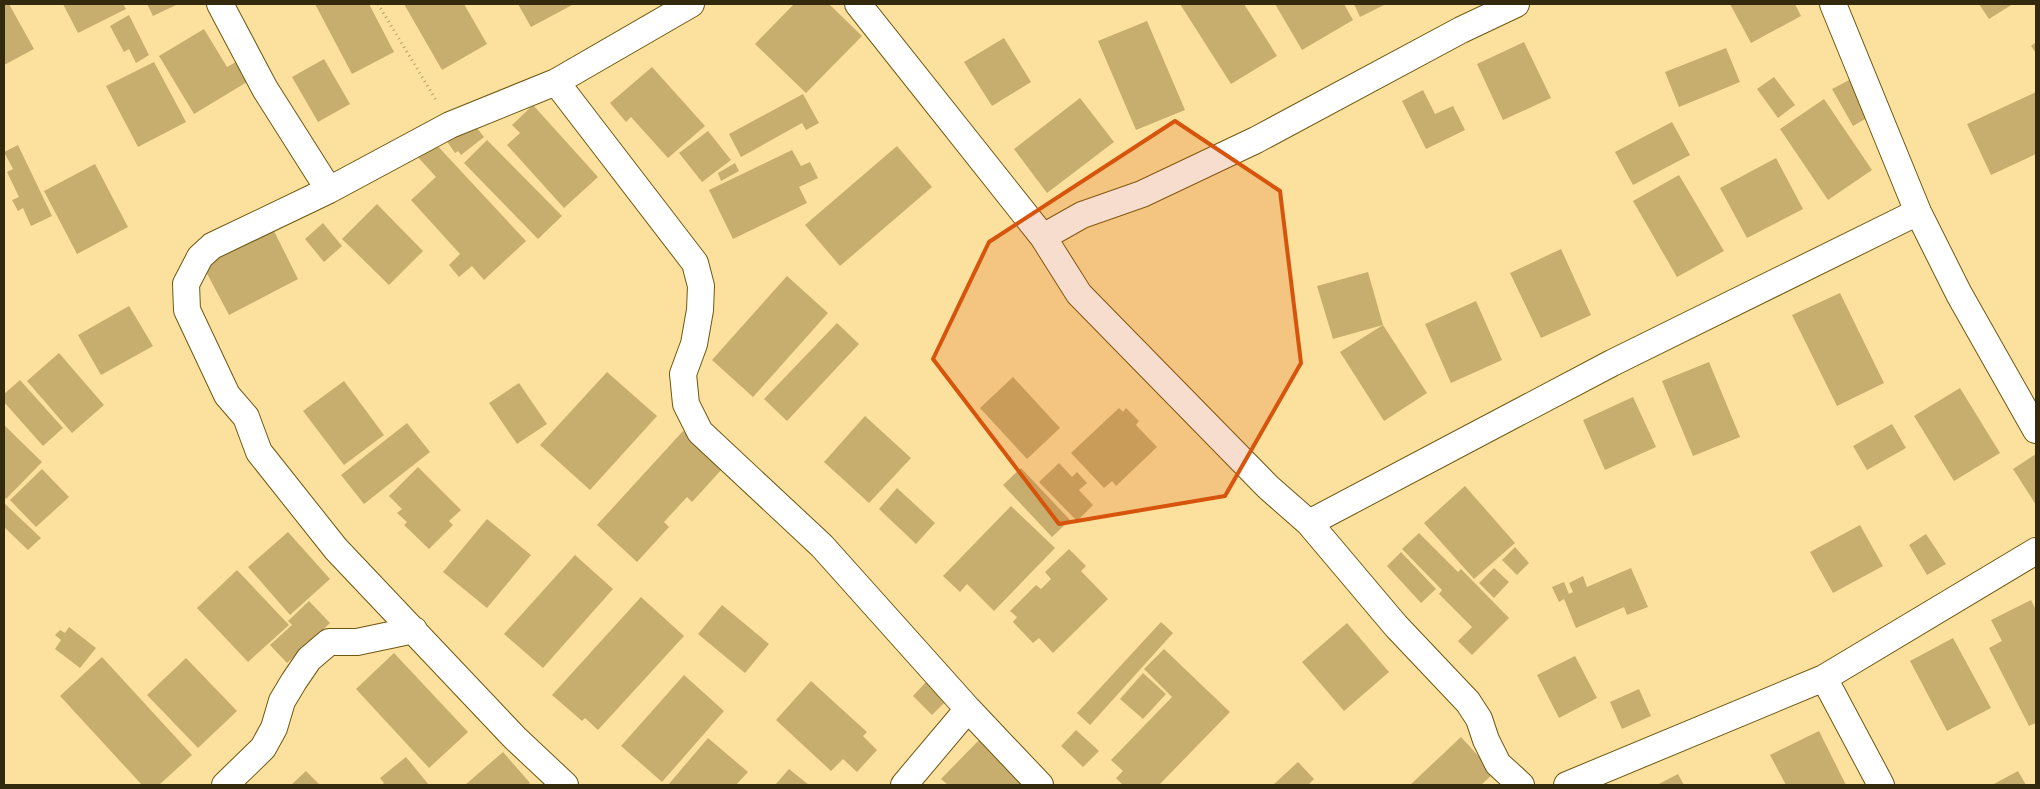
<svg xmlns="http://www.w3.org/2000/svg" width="2040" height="789" font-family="'Sofia Sans Condensed',sans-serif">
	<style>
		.building { fill: #c7ae6f }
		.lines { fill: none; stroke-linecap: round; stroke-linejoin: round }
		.minor-casing { stroke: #6f5810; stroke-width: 28 }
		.path { stroke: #b6a16c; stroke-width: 3; stroke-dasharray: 1 4; stroke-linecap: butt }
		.minor { stroke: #fff; stroke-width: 26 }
		.marked { fill: #d6540c; fill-opacity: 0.2; stroke: #d6540c; stroke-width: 4; stroke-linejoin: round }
	</style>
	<rect width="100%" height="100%" fill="#fce19e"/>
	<path class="building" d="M 4,4 L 9,4 L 34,49 L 4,65 Z
		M 63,4 L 123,4 L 126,9 L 78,33 Z
		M 147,4 L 178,4 L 153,16 Z
		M 315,4 L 369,4 L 394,52 L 352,74 Z
		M 404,4 L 464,4 L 487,44 L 442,70 Z
		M 518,4 L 574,4 L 531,27 Z
		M 794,4 L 829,4 L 862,36 L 806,93 L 755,44 Z
		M 1180,4 L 1244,4 L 1277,56 L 1231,84 Z
		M 1275,4 L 1344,4 L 1353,20 L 1302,50 Z
		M 1354,4 L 1386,4 L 1360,17 Z
		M 1730,4 L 1795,4 L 1801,16 L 1751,43 Z
		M 1979,4 L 2013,4 L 1989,19 Z
		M 129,15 L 149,55 L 136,63 L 129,49 L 124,52 L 110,26 Z
		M 1147,21 L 1185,110 L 1136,130 L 1098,41 Z
		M 204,29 L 227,67 L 236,62 L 247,82 L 194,114 L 159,56 Z
		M 1004,38 L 1031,82 L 992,106 L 964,62 Z
		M 1524,42 L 1551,98 L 1503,120 L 1477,64 Z
		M 2036,42 L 2036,53 L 2031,46 Z
		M 1726,48 L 1740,82 L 1679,107 L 1665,72 Z
		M 324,59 L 350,104 L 318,122 L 292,77 Z
		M 154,62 L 186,122 L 138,147 L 106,86 Z
		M 652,67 L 705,126 L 668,158 L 631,117 L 626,122 L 610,103 Z
		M 1774,77 L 1795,105 L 1778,118 L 1757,89 Z
		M 1853,78 L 1874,114 L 1853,126 L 1832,89 Z
		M 1423,90 L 1435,114 L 1453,106 L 1465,130 L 1426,149 L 1402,101 Z
		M 2036,92 L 2036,154 L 1991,175 L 1967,124 Z
		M 803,94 L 819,123 L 806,130 L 802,123 L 741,157 L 729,134 Z
		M 1080,98 L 1114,142 L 1047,193 L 1014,149 Z
		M 1824,99 L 1872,170 L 1828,200 L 1780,129 Z
		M 533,105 L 598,177 L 564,208 L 507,145 L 520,133 L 512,125 Z
		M 469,118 L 484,137 L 461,155 L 458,151 L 455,153 L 444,137 Z
		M 1672,122 L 1690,155 L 1633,185 L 1615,152 Z
		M 708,131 L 731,160 L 702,182 L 679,153 Z
		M 487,140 L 562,216 L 538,239 L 464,163 Z
		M 433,141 L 526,241 L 484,280 L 472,266 L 459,277 L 449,265 L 460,254 L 411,200 L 436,177 L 417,156 Z
		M 18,145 L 52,216 L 31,226 L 23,208 L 18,211 L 12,200 L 19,197 L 7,172 L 13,169 L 4,152 Z
		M 897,146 L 932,187 L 840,266 L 805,225 Z
		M 792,150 L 801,166 L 810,162 L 818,178 L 799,187 L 807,203 L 733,239 L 709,190 Z
		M 1776,158 L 1803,209 L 1747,238 L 1720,188 Z
		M 735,163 L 739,171 L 721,181 L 718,173 Z
		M 95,164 L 128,227 L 77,254 L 44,191 Z
		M 1679,175 L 1724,251 L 1677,277 L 1633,201 Z
		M 377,204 L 423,251 L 389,285 L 342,239 Z
		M 323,223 L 342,246 L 324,262 L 305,239 Z
		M 273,229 L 298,279 L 229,315 L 203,266 Z
		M 1561,249 L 1591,315 L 1541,338 L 1510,273 Z
		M 1368,272 L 1383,325 L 1333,339 L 1317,286 Z
		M 787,276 L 828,313 L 753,397 L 712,360 Z
		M 1840,293 L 1884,383 L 1837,406 L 1792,315 Z
		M 1476,301 L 1502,360 L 1451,383 L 1425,324 Z
		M 129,306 L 153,346 L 101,375 L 78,335 Z
		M 837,323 L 859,344 L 787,421 L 764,399 Z
		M 1383,325 L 1427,393 L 1384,421 L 1340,352 Z
		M 59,353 L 104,405 L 72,433 L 27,381 Z
		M 1709,362 L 1740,437 L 1693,456 L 1662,381 Z
		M 607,372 L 657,416 L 590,490 L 540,445 Z
		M 1013,377 L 1060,428 L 1027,459 L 980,408 Z
		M 20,380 L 63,428 L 43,446 L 4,402 L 4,394 Z
		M 344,381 L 384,435 L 344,465 L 303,411 Z
		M 519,383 L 547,424 L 517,444 L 489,403 Z
		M 1960,388 L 2000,453 L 1954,481 L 1914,416 Z
		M 1633,397 L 1656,447 L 1605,470 L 1583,420 Z
		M 1119,408 L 1123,412 L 1126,408 L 1139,421 L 1136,425 L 1157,447 L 1116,486 L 1112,481 L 1104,488 L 1071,453 Z
		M 865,416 L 911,458 L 869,503 L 824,462 Z
		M 407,423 L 430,452 L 364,504 L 341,475 Z
		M 1892,424 L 1906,448 L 1867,470 L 1853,446 Z
		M 4,425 L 42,462 L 6,499 L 4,496 Z
		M 683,431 L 723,468 L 692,502 L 687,497 L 664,522 L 669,527 L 637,562 L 597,525 Z
		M 2036,454 L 2036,505 L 2013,469 Z
		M 1059,463 L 1072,477 L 1077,472 L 1087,483 L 1079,490 L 1093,505 L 1077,521 L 1039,482 Z
		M 418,467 L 461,510 L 449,521 L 453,525 L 429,549 L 404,525 L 407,522 L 397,513 L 402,509 L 389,496 Z
		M 1021,468 L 1070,520 L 1052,537 L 1003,485 Z
		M 42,469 L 69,497 L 36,527 L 10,500 Z
		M 1465,486 L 1515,543 L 1474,579 L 1424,523 Z
		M 897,488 L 935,523 L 916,544 L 879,509 Z
		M 4,503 L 41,538 L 28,550 L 4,527 Z
		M 1011,506 L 1055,548 L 994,611 L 967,584 L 960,592 L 943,576 Z
		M 487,519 L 531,555 L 487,608 L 443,572 Z
		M 1860,525 L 1883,566 L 1833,593 L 1810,552 Z
		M 288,532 L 330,579 L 290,615 L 248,567 Z
		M 1419,533 L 1458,572 L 1461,569 L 1509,618 L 1472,655 L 1458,641 L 1472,627 L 1439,594 L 1442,590 L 1402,549 Z
		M 1926,534 L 1946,564 L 1927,575 L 1909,545 Z
		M 1515,547 L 1529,563 L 1517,575 L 1502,560 Z
		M 1069,549 L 1086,566 L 1081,571 L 1108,599 L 1053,653 L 1039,638 L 1033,643 L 1013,622 L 1017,617 L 1010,611 L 1036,585 L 1041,589 L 1051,579 L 1045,572 Z
		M 1401,552 L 1436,589 L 1421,603 L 1387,566 Z
		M 575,555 L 613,589 L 543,668 L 504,634 Z
		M 1494,568 L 1509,582 L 1494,598 L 1479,583 Z
		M 1631,568 L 1648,607 L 1627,615 L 1624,607 L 1576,628 L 1564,599 L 1559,602 L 1552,587 L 1564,582 L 1569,594 L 1573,592 L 1569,583 L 1583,576 L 1587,587 Z
		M 237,570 L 289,625 L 248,662 L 197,608 Z
		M 641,597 L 684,636 L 598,730 L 585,718 L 582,721 L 552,695 Z
		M 2031,600 L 2036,610 L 2036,723 L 2029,726 L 1989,648 L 2002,641 L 1991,620 Z
		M 309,601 L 330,623 L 287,663 L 270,645 L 292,625 L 288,621 Z
		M 722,605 L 769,644 L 745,673 L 698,634 Z
		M 1161,622 L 1173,633 L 1090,725 L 1077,713 Z
		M 1347,623 L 1389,672 L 1344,711 L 1302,662 Z
		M 69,627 L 96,648 L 80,668 L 55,649 L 61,640 L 55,635 L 60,630 L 65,633 Z
		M 1953,638 L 1991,708 L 1947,731 L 1910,661 Z
		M 1164,649 L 1230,712 L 1159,785 L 1137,784 L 1123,785 L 1116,778 L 1123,771 L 1111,760 L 1172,697 L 1144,669 Z
		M 394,653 L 468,732 L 429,768 L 356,689 Z
		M 1575,656 L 1597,698 L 1559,718 L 1537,675 Z
		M 102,657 L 192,755 L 159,785 L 142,785 L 60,696 Z
		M 186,658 L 237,711 L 198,748 L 147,695 Z
		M 1143,673 L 1166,694 L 1143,719 L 1120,699 Z
		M 684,675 L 724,711 L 662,782 L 621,746 Z
		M 811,681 L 867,732 L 863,736 L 877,750 L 857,772 L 843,759 L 831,771 L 776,720 Z
		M 926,682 L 946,701 L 932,715 L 913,696 Z
		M 1639,689 L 1651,716 L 1622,729 L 1610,702 Z
		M 1076,730 L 1099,751 L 1083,767 L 1061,746 Z
		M 1819,731 L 1846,785 L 1786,785 L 1770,755 Z
		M 1461,737 L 1494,773 L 1481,785 L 1410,785 Z
		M 708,738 L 748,772 L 736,785 L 668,785 Z
		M 981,738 L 1030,785 L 948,785 L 941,779 Z
		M 503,752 L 530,783 L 528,785 L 465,785 Z
		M 406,757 L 429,785 L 381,785 L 384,783 L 380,778 Z
		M 1298,762 L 1314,779 L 1308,785 L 1273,785 Z
		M 789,769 L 809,785 L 775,785 Z
		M 306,771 L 320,785 L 291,785 Z
		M 2018,771 L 2026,785 L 1992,785 Z
		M 1678,774 L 1684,785 L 1657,785 Z"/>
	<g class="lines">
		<defs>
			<path id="minor" d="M 220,4 L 265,89 L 329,190
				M 858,4 L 1043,237 L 1079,294 L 1268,487 L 1309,523 L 1396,626 L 1468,702 L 1479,719 L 1486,740 L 1498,764 L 1521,785
				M 1833,4 L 1918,212 L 1959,294 L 2036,430
				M 556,82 L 695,263 L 701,286 L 700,310 L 694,344 L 683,374 L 686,404 L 700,432 L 822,546 L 968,709 L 1040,785
				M 1043,237 L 1082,215 L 1142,194 L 1256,140 L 1461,30 L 1516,4
				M 1309,523 L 1612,363 L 1918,212
				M 1824,678 L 1881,785
				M 225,785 L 263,748 L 274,728 L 282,701 L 294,681 L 309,659 L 329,642 L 357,642 L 414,630
				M 565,785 L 515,738 L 336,549 L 259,452 L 246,417 L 227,395 L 187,310 L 186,284 L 200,257 L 212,246 L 329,190 L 450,125 L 556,82 L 691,4
				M 904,785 L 968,709
				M 1567,785 L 1824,678 L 2036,551"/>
		</defs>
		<use href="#minor" class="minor-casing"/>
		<path class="path" d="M 378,4 L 436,100"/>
		<use href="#minor" class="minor"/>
	</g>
	<path class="marked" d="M 1175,121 L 1280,191 L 1301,363 L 1225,496 L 1059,524 L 933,359 L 989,242 Z"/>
	<rect width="2040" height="789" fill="none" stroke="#33290d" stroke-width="10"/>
</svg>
